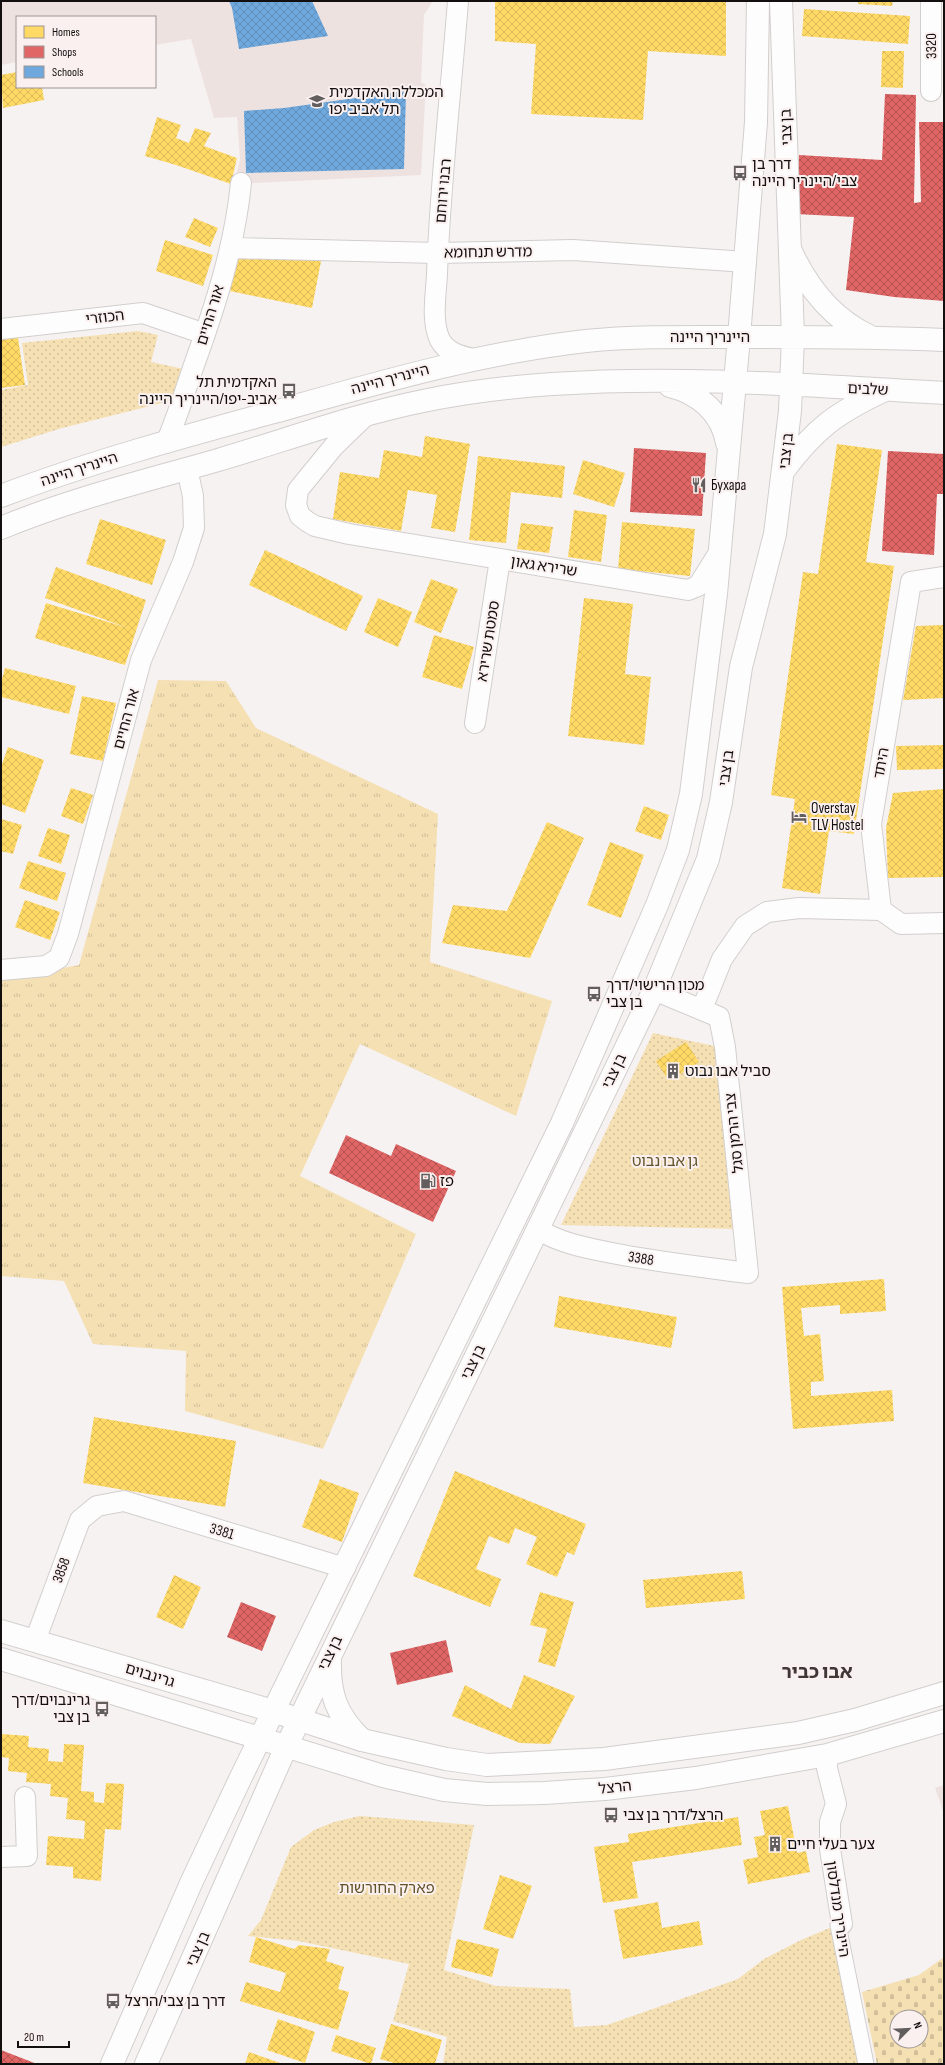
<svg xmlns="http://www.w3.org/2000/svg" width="945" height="2065" font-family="'Sofia Sans Condensed','Noto Sans Hebrew',sans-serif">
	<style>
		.built { fill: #eee2e0 }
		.grass { fill: url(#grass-tufts) }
		.cemetery { fill: url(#cemetery-stones); fill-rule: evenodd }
		.park { fill: url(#park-dots) }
		.homes { fill: url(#homes-cross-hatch) }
		.shops { fill: url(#shops-cross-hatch) }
		.schools { fill: url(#schools-cross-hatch) }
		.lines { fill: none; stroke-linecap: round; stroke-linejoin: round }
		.pedestrian-casing { stroke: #d2cece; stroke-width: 17 }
		.minor-casing { stroke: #d2cece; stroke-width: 22 }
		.tertiary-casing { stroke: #d2cece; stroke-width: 24 }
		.secondary-casing { stroke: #d2cece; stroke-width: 24 }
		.pedestrian { stroke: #fefdfd; stroke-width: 15 }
		.minor { stroke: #fefdfd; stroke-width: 20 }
		.tertiary { stroke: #fefdfd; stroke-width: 22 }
		.secondary { stroke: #fefdfd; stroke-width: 22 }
		.labels { text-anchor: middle; stroke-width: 4; stroke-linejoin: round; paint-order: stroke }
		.street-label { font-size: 15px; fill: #120f0e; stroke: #faf0ef }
		.poi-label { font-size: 15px; fill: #120f0e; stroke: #faf0ef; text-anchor: start }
		.park-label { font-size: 15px; fill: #625228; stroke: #faf0ef }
		.district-label { font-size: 19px; font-weight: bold; fill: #3f3837; stroke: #faf0ef }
	</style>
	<defs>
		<pattern id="grass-tufts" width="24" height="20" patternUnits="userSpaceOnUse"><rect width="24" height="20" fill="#f5e0b3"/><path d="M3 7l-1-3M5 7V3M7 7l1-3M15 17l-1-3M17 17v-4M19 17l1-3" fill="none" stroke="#d1bf99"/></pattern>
		<pattern id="cemetery-stones" width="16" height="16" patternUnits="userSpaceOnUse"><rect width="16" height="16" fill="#f5e0b3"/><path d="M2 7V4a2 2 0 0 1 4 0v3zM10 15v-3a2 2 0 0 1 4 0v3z" fill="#d1bf99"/></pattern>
		<pattern id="park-dots" width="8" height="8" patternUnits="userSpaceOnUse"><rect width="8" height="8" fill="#f5e0b3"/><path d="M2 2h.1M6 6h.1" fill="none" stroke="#d1bf99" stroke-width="1.8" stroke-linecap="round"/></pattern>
		<pattern id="homes-cross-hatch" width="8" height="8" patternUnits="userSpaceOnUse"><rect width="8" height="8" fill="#ffd966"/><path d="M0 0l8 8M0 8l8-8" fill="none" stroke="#dab957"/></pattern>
		<pattern id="shops-cross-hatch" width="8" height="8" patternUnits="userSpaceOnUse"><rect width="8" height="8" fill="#e06666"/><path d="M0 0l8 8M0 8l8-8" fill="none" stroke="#b45252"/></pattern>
		<pattern id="schools-cross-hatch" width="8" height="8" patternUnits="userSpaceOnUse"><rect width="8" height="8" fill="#6fa8dc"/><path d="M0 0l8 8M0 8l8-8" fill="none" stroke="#5f8fbc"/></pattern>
	</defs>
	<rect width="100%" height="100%" fill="#f7f2f2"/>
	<path class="built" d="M 1,1 L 433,1 L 424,15 L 421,82 L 426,85 L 421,175 L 234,184 L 240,160 L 237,117 L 214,118 L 191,39 L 155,45 L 155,17 L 17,17 L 17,62 L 1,65 Z
		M 944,1785 L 944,1814 L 935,1788 Z"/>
	<path class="grass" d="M 158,680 L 226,681 L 256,728 L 438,814 L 430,962 L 552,1001 L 516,1116 L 360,1044 L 300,1176 L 416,1234 L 323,1449 L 185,1411 L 186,1351 L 93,1344 L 64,1281 L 1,1276 L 1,979 L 79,965 Z"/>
	<path class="cemetery" d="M 944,1957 L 944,2064 L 877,2064 L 862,1992 L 919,1975 ZM 897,2017 L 921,2017 L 921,2041 L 897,2041 Z"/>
	<path class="park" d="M 138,331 L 158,335 L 151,362 L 184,369 L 174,400 L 62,428 L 1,447 L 1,390 L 28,385 L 22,343 Z
		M 653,1033 L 719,1047 L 739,1229 L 561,1225 Z
		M 360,1816 L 474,1825 L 444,1970 L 496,1986 L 570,1989 L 574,2027 L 607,2025 L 738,1979 L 764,1959 L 801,1940 L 832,1927 L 861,2064 L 443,2064 L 447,2037 L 393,2021 L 409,1964 L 298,1941 L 248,1936 L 261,1920 L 291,1847 L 314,1830 L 334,1822 Z"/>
	<path class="homes" d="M 495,1 L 726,1 L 726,56 L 648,51 L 643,120 L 531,114 L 536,44 L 495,41 Z
		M 858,1 L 893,1 L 892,6 L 858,4 Z
		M 804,9 L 910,16 L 908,44 L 802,36 Z
		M 882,51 L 904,51 L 903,88 L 881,87 Z
		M 17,72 L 17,87 L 42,87 L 44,100 L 3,108 L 1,75 Z
		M 157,117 L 181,125 L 176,138 L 189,143 L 195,128 L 211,133 L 204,146 L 237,158 L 231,184 L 176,165 L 145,156 Z
		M 194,218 L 218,228 L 210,247 L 185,237 Z
		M 165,240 L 213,255 L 203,286 L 156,271 Z
		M 238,251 L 322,256 L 312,308 L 230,291 Z
		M 17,331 L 25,385 L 1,388 L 1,334 Z
		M 425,436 L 470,444 L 455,532 L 431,528 L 437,495 L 408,490 L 401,531 L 333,519 L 340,472 L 379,478 L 384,450 L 422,457 Z
		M 837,444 L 882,450 L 866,562 L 894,566 L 854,834 L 829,831 L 820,894 L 782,888 L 795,799 L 771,795 L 803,572 L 818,574 Z
		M 478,456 L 565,466 L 562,498 L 511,492 L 506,543 L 469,540 Z
		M 583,460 L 625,473 L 614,507 L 573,494 Z
		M 574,510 L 607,515 L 601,562 L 568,557 Z
		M 100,519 L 166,540 L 152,585 L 86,564 Z
		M 622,522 L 695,529 L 690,576 L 618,569 Z
		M 521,523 L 553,527 L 549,553 L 517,549 Z
		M 265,550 L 363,596 L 346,631 L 249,585 Z
		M 56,567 L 146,600 L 125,665 L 35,638 L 46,603 L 128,628 L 45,598 Z
		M 431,579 L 458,589 L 441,633 L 414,622 Z
		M 378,598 L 412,612 L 398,647 L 364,632 Z
		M 584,598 L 633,604 L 625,674 L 651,677 L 644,745 L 568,736 Z
		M 944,625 L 944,698 L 903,700 L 916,626 Z
		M 434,635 L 474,647 L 462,689 L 422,677 Z
		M 5,668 L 76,686 L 69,714 L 1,697 L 1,683 Z
		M 82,696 L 116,703 L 103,761 L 70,754 Z
		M 943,745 L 944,769 L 897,770 L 896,746 Z
		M 8,747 L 44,760 L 25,813 L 1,804 L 1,767 Z
		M 71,788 L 93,795 L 83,824 L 61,816 Z
		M 944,789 L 944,877 L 888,878 L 886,828 L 893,793 Z
		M 644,806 L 669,815 L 661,840 L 635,831 Z
		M 1,819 L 22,825 L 13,854 L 1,851 Z
		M 547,822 L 584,838 L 530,958 L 442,943 L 453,905 L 507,911 Z
		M 48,828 L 70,835 L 61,864 L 38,856 Z
		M 610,842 L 644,855 L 621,918 L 587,905 Z
		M 28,861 L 66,873 L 57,901 L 19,888 Z
		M 25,900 L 60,912 L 50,940 L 15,927 Z
		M 686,1042 L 699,1062 L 669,1081 L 656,1061 Z
		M 884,1279 L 886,1311 L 840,1314 L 840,1305 L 801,1308 L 804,1336 L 820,1334 L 824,1381 L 811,1382 L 811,1396 L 892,1390 L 894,1421 L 793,1429 L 782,1287 Z
		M 559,1296 L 677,1317 L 671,1348 L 554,1327 Z
		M 94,1417 L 236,1441 L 225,1507 L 83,1483 Z
		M 455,1471 L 586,1524 L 574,1555 L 567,1552 L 557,1577 L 526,1564 L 537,1537 L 515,1528 L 509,1544 L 489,1536 L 476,1569 L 501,1579 L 490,1607 L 413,1576 Z
		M 320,1479 L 359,1493 L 342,1542 L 302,1527 Z
		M 742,1571 L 745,1599 L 646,1608 L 643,1580 Z
		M 174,1575 L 201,1587 L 183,1629 L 156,1617 Z
		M 540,1592 L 574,1602 L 555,1667 L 538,1662 L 547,1629 L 530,1625 Z
		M 524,1675 L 575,1696 L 550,1744 L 520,1743 L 452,1716 L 465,1685 L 511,1709 Z
		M 1,1734 L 29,1736 L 28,1747 L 49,1749 L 48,1761 L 63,1762 L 64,1744 L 84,1745 L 81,1791 L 94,1792 L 94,1802 L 104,1803 L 106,1783 L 124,1784 L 121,1830 L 105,1829 L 101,1881 L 73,1878 L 73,1867 L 46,1865 L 48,1836 L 84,1839 L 85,1821 L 66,1819 L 68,1798 L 50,1796 L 51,1784 L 26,1782 L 27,1773 L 8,1771 L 9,1758 L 1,1757 Z
		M 788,1806 L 797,1853 L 806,1851 L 810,1872 L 748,1884 L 743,1860 L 758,1857 L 754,1837 L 765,1835 L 760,1811 Z
		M 738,1817 L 742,1845 L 632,1862 L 638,1898 L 603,1903 L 594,1847 L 629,1842 L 628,1834 Z
		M 500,1875 L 532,1886 L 513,1939 L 483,1929 Z
		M 658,1902 L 662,1928 L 699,1921 L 703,1945 L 623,1959 L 614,1910 Z
		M 256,1937 L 294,1949 L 299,1945 L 330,1949 L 326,1961 L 344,1967 L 338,1989 L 349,1992 L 338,2030 L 240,2001 L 246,1982 L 280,1992 L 286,1973 L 249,1962 Z
		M 457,1939 L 499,1949 L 492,1977 L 451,1967 Z
		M 278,2019 L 315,2032 L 305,2063 L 267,2050 Z
		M 391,2024 L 442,2040 L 435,2064 L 398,2064 L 380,2059 Z
		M 336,2035 L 376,2048 L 371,2064 L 331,2051 Z
		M 249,2052 L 283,2064 L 245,2064 Z"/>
	<path class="shops" d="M 885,94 L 916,95 L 914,203 L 921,202 L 919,122 L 944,122 L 944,301 L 894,297 L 846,290 L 854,217 L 796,214 L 799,155 L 882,160 Z
		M 634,448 L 706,453 L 702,516 L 630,512 Z
		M 888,451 L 944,454 L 944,494 L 937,494 L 934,555 L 882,551 Z
		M 346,1135 L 391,1156 L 396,1144 L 456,1171 L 433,1222 L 329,1173 Z
		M 241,1602 L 276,1616 L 262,1651 L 227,1637 Z
		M 446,1640 L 453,1672 L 397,1685 L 390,1653 Z
		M 1,2050 L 37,2064 L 1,2064 Z"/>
	<path class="schools" d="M 229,1 L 312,1 L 328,36 L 239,49 L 232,8 Z
		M 406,91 L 404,169 L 246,173 L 244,111 L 284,108 Z"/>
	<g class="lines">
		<defs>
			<path id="pedestrian" d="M 842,1924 L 838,1925 L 866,2064"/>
			<path id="minor" d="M 458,1 C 451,92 440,183 437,274 C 436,295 431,321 440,340 C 447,353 461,356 473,359
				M 931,1 L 931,91
				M 230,248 L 438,253 L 573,250 L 746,262
				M 1,329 L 143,313 L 205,334
				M 365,416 L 334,446 L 298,490 L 296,505 L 300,516 L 308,522 L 315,526 L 349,534 L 688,590 L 698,586 L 720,551
				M 166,443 C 177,418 185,391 194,365 C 215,307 235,245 241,183
				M 944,577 L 911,582 L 871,824 L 881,910 L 901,924 L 944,923
				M 475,723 L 500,559
				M 1,970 L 46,966 L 59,958 L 68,934 L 141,660 L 183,562 L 194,528 L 193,496 L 187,469
				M 702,1009 L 722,959 L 745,926 L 767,912 L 799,908 L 881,910
				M 537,1229 C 560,1243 586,1248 612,1253 C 657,1262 703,1267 748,1273 L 725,1047 L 719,1017 L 654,990
				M 35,1641 L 80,1520 L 97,1506 L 124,1501 L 345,1568
				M 827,1755 L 827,1768 L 836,1804 L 830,1822 L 830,1849 L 842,1924
				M 1,1857 L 27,1856 L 25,1797"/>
			<path id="tertiary" d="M 781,1 L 793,337
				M 739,337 L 756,122 L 758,1
				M 1,1631 L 273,1711 L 362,1740 L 446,1759 L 487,1765 L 604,1759 L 798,1733 L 855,1720 L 944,1693
				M 1,1659 L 383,1776 L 444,1790 L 487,1794 L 544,1793 L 605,1789 L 696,1778 L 827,1755 L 944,1721"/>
			<path id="secondary" d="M 790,249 C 807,287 831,318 869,336
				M 670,386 C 699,393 722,413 727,443
				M 784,470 C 815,429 836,413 883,391
				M 1,496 C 90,462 182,437 274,412 C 377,383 479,353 586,341 C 637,336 689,337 741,337 C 809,337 876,337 944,340
				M 1,528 C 71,499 145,481 218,460 C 286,440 354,415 423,401 C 465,392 509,387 552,384 C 682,375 814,386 944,393
				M 330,1659 C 329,1694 336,1715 362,1740
				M 112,2064 L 192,1881 L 242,1775 L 562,1123 L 657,905 L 678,850 L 691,794 L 716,594 L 739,337
				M 146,2064 L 286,1747 L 654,990 L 708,859 L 721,802 L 741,667 L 775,534 L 790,411 L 793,337"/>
		</defs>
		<use href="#pedestrian" class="pedestrian-casing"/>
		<use href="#minor" class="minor-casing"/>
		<use href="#tertiary" class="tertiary-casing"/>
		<use href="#secondary" class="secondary-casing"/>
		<use href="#pedestrian" class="pedestrian"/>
		<use href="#minor" class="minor"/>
		<use href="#tertiary" class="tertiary"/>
		<use href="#secondary" class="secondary"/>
	</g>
	<defs>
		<symbol id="university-bare" viewBox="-9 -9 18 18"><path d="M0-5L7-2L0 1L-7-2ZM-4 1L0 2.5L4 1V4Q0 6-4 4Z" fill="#625e5e" stroke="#faf0ef" stroke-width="2.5" paint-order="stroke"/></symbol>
		<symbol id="bus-bare" viewBox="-9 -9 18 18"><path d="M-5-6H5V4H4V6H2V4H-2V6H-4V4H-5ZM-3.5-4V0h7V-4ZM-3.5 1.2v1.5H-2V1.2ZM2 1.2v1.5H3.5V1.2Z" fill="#625e5e" stroke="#faf0ef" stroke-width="2.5" paint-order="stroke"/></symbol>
		<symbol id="restaurant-bare" viewBox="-9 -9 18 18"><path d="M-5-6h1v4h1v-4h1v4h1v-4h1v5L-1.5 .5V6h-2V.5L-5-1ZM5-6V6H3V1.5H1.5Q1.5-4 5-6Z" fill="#625e5e" stroke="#faf0ef" stroke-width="2.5" paint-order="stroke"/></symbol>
		<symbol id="hotel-bare" viewBox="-9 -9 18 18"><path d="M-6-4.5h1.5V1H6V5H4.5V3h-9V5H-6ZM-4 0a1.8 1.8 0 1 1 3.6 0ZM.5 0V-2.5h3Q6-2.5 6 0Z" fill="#625e5e" stroke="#faf0ef" stroke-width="2.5" paint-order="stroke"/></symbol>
		<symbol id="building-bare" viewBox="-9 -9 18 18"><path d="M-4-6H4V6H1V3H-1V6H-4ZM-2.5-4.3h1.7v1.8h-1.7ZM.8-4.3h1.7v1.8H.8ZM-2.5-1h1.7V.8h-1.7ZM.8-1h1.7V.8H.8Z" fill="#625e5e" stroke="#faf0ef" stroke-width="2.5" paint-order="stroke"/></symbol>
		<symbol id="fuel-bare" viewBox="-9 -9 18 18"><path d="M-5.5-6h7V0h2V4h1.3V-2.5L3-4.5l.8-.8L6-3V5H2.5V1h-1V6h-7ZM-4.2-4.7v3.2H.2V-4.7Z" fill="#625e5e" stroke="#faf0ef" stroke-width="2.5" paint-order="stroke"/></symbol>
	</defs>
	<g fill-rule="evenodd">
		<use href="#university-bare" x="306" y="90" width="22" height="22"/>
		<use href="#bus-bare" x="729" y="162" width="22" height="22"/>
		<use href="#bus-bare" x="278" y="380" width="22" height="22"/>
		<use href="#restaurant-bare" x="688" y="474" width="22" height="22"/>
		<use href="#hotel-bare" x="788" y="806" width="22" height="22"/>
		<use href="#bus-bare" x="583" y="983" width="22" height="22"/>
		<use href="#building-bare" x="662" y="1060" width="22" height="22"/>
		<use href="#fuel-bare" x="417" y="1170" width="22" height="22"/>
		<use href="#bus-bare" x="91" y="1698" width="22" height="22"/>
		<use href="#bus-bare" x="600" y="1804" width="22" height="22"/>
		<use href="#building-bare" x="764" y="1833" width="22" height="22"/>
		<use href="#bus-bare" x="102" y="1990" width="22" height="22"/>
	</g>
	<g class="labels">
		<g class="street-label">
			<text transform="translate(931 46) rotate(-91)" y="5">3320</text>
			<text transform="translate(786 127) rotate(-92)" y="5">בן צבי</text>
			<text transform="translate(443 191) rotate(-85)" y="5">רבנו ירוחם</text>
			<text transform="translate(488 252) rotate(-1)" y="5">מדרש תנחומא</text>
			<text transform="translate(210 315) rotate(-73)" y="5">אור החיים</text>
			<text transform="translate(105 317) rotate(-7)" y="5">הכוזרי</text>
			<text x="710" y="342">היינריך היינה</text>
			<text transform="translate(390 379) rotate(-15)" y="5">היינריך היינה</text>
			<text transform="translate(868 389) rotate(3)" y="5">שלבים</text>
			<text transform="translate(786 451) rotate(-84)" y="5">בן צבי</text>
			<text transform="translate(79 469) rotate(-18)" y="5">היינריך היינה</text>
			<text transform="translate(544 566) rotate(9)" y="5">שרירא גאון</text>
			<text transform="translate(488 641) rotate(-81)" y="5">סמטת שרירא</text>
			<text transform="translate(126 719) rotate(-75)" y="5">אור החיים</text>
			<text transform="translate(881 763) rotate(-80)" y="5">היתד</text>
			<text transform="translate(726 768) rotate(-82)" y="5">בן צבי</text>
			<text transform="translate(614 1071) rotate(-64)" y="5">בן צבי</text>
			<text transform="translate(734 1133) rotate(-96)" y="5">צבי הרמן סגל</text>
			<text transform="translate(641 1258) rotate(9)" y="5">3388</text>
			<text transform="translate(473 1362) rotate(-64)" y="5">בן צבי</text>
			<text transform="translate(222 1531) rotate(17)" y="5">3381</text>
			<text transform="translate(61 1570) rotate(-70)" y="5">3858</text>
			<text transform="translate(330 1653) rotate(-64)" y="5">בן צבי</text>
			<text transform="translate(150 1675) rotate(17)" y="5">גרינבוים</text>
			<text transform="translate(615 1787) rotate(-6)" y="5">הרצל</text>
			<text transform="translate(838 1909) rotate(82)" y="5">היינריך מנדלסון</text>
			<text transform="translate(198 1949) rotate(-66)" y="5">בן צבי</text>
		</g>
		<g class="poi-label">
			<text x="329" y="97">המכללה האקדמית<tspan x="329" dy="17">תל אביב יפו</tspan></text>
			<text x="752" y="169">דרך בן<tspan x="752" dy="17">צבי/היינריך היינה</tspan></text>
			<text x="277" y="387" text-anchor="end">האקדמית תל<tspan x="277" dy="17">אביב-יפו/היינריך היינה</tspan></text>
			<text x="711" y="490">Бухара</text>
			<text x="811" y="813">Overstay<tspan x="811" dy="17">TLV Hostel</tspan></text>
			<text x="606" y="990">מכון הרישוי/דרך<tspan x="606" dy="17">בן צבי</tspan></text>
			<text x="685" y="1076">סביל אבו נבוט</text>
			<text x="440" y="1186">פז</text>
			<text x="90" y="1705" text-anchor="end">גרינבוים/דרך<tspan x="90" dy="17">בן צבי</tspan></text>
			<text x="623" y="1820">הרצל/דרך בן צבי</text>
			<text x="787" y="1849">צער בעלי חיים</text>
			<text x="125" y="2006">דרך בן צבי/הרצל</text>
		</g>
		<g class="park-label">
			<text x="665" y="1166">גן אבו נבוט</text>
			<text x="387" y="1893">פארק החורשות</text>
		</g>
		<g class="district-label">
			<text x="817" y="1678">אבו כביר</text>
		</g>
	</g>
	<rect width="945" height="2065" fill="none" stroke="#120f0e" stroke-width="4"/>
	<rect x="16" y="16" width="140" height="72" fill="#faf0ef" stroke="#9d9695"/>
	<rect x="24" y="26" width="20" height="12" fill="#ffd966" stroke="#9d9695"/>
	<text x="52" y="36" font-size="12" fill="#120f0e">Homes</text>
	<rect x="24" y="46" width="20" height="12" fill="#e06666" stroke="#9d9695"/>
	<text x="52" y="56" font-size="12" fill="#120f0e">Shops</text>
	<rect x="24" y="66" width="20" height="12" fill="#6fa8dc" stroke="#9d9695"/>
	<text x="52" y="76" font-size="12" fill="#120f0e">Schools</text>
	<g transform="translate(909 2029) rotate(66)"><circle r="19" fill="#faf0ef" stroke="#9d9695"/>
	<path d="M0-3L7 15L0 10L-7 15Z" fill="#625e5e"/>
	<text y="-6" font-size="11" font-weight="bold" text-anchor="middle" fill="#120f0e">N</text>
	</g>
	<path d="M18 2041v6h51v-6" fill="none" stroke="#120f0e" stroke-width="2"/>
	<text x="24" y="2041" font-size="12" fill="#120f0e" stroke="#faf0ef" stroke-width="3" paint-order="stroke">20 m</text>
</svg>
